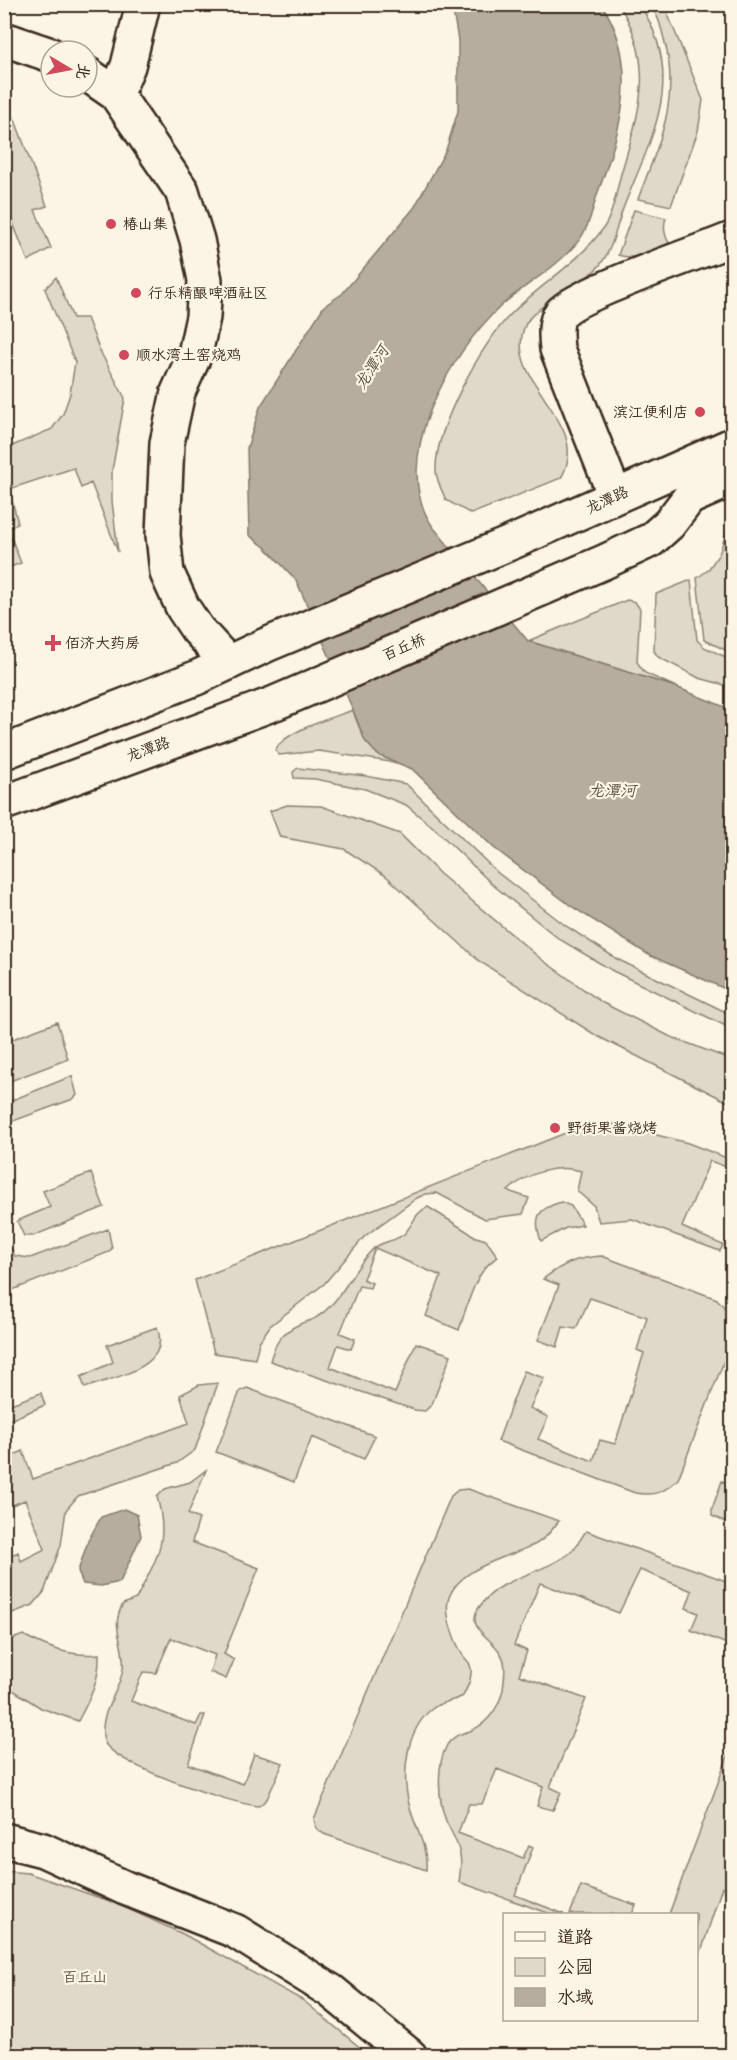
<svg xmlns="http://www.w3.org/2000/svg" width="737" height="2060" font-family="'Shantell Sans','LXGW WenKai TC',sans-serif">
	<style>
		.green { fill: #e0d8c8; stroke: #8e8173; stroke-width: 1.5 }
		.water { fill: #b7ad9e; stroke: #85796b; stroke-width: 1.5 }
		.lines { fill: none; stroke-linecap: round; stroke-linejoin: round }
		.minor-casing { stroke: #3b2a1e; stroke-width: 38 }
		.secondary-casing { stroke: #3b2a1e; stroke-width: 38 }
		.minor { stroke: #fcf5e5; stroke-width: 33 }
		.secondary { stroke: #fcf5e5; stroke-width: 33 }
		.poi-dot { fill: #d1495b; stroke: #fcf5e5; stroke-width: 2 }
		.labels { text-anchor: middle; stroke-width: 4.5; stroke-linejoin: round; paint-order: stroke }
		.poi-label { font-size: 15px; fill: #3b2a1e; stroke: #fcf5e5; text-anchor: start }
		.street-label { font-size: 15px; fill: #3b2a1e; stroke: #fcf5e5 }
		.park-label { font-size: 15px; fill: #645648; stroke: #fcf5e5 }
		.water-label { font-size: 16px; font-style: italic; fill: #605144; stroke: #fcf5e5 }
	</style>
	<rect width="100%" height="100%" fill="#fcf5e5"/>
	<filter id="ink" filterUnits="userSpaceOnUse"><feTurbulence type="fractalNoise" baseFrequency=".0167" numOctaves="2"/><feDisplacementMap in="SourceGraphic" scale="12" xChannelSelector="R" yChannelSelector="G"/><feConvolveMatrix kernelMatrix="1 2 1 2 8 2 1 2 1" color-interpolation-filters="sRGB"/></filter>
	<g filter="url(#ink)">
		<path class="green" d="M 619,5 L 640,5 C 687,77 652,136 624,206 C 616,226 614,247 600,265 C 582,287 531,305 524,328 C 504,383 594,422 561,478 L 471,514 L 446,500 C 442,491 436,480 436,470 C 435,428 482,342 512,313 C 541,284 578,263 602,230 C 613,216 616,192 621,174 C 639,112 657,64 619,5 Z
			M 650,5 L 664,5 L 703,100 L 698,131 L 671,206 L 638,199 C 659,143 681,99 664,39 C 661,27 658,14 650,5 Z
			M 5,93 L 47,206 L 35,210 L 51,248 L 28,261 L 5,203 Z
			M 634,210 L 666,218 C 662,229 665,238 672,248 C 653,249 637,262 618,255 Z
			M 56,277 L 73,318 L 87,318 L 100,351 L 125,398 L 112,471 L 112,501 L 118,552 L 91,483 L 81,488 L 74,468 L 9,489 L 18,523 L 8,529 L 21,563 L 5,569 L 5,449 L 52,429 L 63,414 L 70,394 L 75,362 L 45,289 Z
			M 13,356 L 5,386 L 5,359 Z
			M 732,516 L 732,653 L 704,640 L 697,578 L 708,570 L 719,554 Z
			M 691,580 L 697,640 L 704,647 L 732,660 L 732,687 L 699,678 L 658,657 L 654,651 L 656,594 Z
			M 627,600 L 635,602 L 640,609 L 637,662 L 645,673 L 676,687 L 528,641 Z
			M 353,710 C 361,737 371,752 397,763 L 319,751 L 279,755 L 275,750 C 286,730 332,718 353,710 Z
			M 298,768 L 366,776 L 406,784 L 498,873 L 566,926 L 617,959 L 732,1015 L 732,1029 L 613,971 L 559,939 L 493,885 L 434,828 L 406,805 L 365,789 L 315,779 L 294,778 L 293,772 Z
			M 287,805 L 321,806 L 400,834 L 440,874 L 541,959 L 603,1003 L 669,1036 L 732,1060 L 732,1104 L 597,1036 L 479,961 L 386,876 L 344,849 L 280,837 L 270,811 Z
			M 57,1022 L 68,1059 L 5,1083 L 5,1042 Z
			M 72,1076 L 77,1095 L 73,1099 L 5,1124 L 5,1103 Z
			M 610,1123 L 688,1143 L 732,1160 L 732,1169 L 710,1161 L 682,1227 L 723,1245 L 720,1251 L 632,1219 L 599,1222 L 594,1206 L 577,1191 L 581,1171 C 556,1164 526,1173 508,1191 L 529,1198 L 523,1214 L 485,1219 L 437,1193 L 426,1194 L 417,1198 L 365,1236 L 324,1284 L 270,1326 L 259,1342 L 255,1359 L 214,1353 L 195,1280 L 573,1130 Z
			M 91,1173 L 104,1207 L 33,1236 L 24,1236 L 17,1221 L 50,1207 L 43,1191 Z
			M 561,1202 L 571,1206 L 583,1225 L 566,1228 L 541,1241 C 533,1217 537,1209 561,1202 Z
			M 428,1207 L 476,1237 L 486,1240 L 498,1257 C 475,1269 467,1307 459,1330 L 426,1316 L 441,1276 L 375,1248 L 363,1279 L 372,1283 L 370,1288 L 359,1286 L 340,1333 L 355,1339 L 351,1349 L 338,1345 L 330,1367 L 395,1393 L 416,1343 L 451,1355 L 432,1404 L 425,1411 L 415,1410 L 270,1361 C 275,1342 282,1332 300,1324 C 306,1321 312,1321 317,1317 C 343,1300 351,1271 372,1250 C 380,1241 395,1242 404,1234 C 414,1224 414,1213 428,1207 Z
			M 108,1229 L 112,1248 L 109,1252 L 5,1293 L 5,1236 L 15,1256 L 30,1258 Z
			M 602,1256 L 717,1299 C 734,1317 734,1324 729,1348 L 678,1479 C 664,1493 655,1496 635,1493 L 498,1441 L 524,1371 L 544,1378 L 530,1408 L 548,1417 L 538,1439 L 593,1461 L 600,1440 L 615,1444 L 644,1353 L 637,1350 L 647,1317 L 590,1298 L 576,1329 L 563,1327 L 557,1347 L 538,1340 L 559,1285 L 543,1279 C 563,1264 577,1257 602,1256 Z
			M 157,1327 C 173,1368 115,1376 85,1388 L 81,1377 L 113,1362 L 107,1345 Z
			M 218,1383 L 195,1450 L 177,1463 L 78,1496 L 66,1510 L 61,1545 L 44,1592 L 33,1605 L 5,1616 L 5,1558 L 18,1552 L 21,1561 L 45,1549 L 25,1500 L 5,1508 L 5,1459 L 23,1451 L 33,1479 L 189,1423 L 180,1395 L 199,1385 Z
			M 247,1388 L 375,1436 L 364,1459 L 312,1437 L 294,1482 L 216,1452 L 240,1391 Z
			M 41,1393 L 45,1405 L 5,1422 L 5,1399 L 8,1405 Z
			M 206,1470 L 188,1514 L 199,1519 L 192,1542 L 259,1568 L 224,1654 L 234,1660 L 226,1679 L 210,1672 L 215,1655 L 171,1638 L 156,1673 L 143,1672 L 131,1701 L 196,1725 L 201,1715 L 205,1715 L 188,1764 L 243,1784 L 254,1754 L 283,1763 L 267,1799 L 259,1806 C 231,1804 125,1768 107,1746 C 104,1743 102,1734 103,1729 C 103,1708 120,1690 123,1669 C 126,1644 109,1627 123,1604 L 136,1599 C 156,1559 170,1543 157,1497 L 165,1489 L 190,1482 Z
			M 722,1481 L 732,1485 L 732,1525 L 712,1516 L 712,1509 Z
			M 468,1489 L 559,1521 C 552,1530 545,1539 536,1544 C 510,1557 456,1567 448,1601 C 445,1616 454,1640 462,1654 C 464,1658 469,1661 470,1665 C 474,1675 467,1688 463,1696 C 454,1701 441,1702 433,1708 C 405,1730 401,1776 410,1808 C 416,1830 428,1846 426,1870 L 324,1834 L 316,1828 L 314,1819 L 451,1496 L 458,1490 Z
			M 586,1531 L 732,1583 L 732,1646 L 691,1630 L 698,1613 L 686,1608 L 692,1591 L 640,1570 L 619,1613 L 540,1583 L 514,1645 L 527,1651 L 519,1675 L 586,1699 L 550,1787 L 561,1792 L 553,1810 L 537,1806 L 543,1787 L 497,1769 L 482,1804 L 469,1804 L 458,1833 L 523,1858 L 529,1845 L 533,1847 L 515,1895 L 564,1914 L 551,1914 L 459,1882 C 460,1873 462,1863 460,1855 C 458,1842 451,1832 446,1821 C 438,1800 436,1765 447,1745 C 453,1735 461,1734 470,1731 C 490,1723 503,1702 504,1681 C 505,1672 506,1662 501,1654 C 493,1638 463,1628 480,1606 C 501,1576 543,1574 570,1553 C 576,1548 581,1538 586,1531 Z
			M 23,1635 C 48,1648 71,1657 99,1654 C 100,1681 90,1698 78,1721 L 41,1708 L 5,1685 L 5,1642 Z
			M 732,1745 L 732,1887 L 722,1887 L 697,1964 L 696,1914 L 669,1914 Z
			M 4,1871 L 28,1873 L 115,1903 L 183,1934 L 304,2001 L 369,2055 L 5,2055 Z
			M 581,1886 L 636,1905 L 632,1914 L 570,1914 Z"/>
		<path class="water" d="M 452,5 L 602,5 C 641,64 621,130 598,192 C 592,210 589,230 575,245 C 554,270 525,284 501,306 C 450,353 387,461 433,527 L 528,641 L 676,687 L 732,710 L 732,992 L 649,955 L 574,908 L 494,848 L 412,769 L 378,755 L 365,741 L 353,710 L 296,580 L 266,548 L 249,535 L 247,448 L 260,407 L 324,306 L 342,294 L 414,208 L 446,150 L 458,111 L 458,40 Z
			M 124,1509 L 137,1515 L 141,1536 L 120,1582 L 101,1586 L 83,1584 L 78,1571 L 88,1541 L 101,1517 Z"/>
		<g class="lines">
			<defs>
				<path id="minor" d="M 4,39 L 51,55
					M 87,74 L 116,94 L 182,191 L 197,240 L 205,280 L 203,317 L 195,354 L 178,392 L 167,443 L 163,535 L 167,573 L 183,608 L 197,629 L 228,663
					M 116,94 L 128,66 L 143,4
					M 615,496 L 557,349 C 556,338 554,322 561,313 C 576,294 703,251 732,239
					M 4,1840 L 43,1850 L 125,1888 L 235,1931 L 331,1991 L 410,2056"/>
				<path id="secondary" d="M 4,752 L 196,678 L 266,645 L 515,541 L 732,445
					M 4,803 L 275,703 L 604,562 L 651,540 L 669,524 L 689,498 L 732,479"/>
			</defs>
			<use href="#minor" class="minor-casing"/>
			<use href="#secondary" class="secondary-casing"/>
			<use href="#minor" class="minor"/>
			<use href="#secondary" class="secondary"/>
		</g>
	</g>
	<g class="poi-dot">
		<circle cx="111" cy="224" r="6"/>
		<circle cx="136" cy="293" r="6"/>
		<circle cx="124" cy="355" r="6"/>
		<circle cx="700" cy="412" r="6"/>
		<path d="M50 634h6v6h6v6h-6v6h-6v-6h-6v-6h6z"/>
		<circle cx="555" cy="1128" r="6"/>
	</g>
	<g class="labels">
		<g class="poi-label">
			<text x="123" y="229">椿山集</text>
			<text x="148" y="298">行乐精酿啤酒社区</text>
			<text x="136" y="360">顺水湾土窑烧鸡</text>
			<text x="688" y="417" text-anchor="end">滨江便利店</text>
			<text x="65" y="648">佰济大药房</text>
			<text x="567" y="1133">野街果酱烧烤</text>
		</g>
		<g class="street-label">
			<text transform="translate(607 500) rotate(-25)" y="5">龙潭路</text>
			<text transform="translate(404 647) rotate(-23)" y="5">百丘桥</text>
			<text transform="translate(148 749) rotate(-20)" y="5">龙潭路</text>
		</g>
		<g class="park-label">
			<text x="85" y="1982">百丘山</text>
		</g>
		<g class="water-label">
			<text transform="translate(371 367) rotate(-57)" y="6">龙潭河</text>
			<text x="612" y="796">龙潭河</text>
		</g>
	</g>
	<rect width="737" height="2060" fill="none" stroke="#fcf5e5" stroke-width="24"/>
	<rect x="12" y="12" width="713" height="2036" fill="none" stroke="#3b2a1e" stroke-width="2" filter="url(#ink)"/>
	<rect x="503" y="1913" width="195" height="108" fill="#fcf5e5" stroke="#afa495" stroke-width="1.5"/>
	<rect x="515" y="1932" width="30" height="9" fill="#fcf5e5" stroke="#afa495" stroke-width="1.5"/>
	<text x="557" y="1943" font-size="18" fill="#3b2a1e">道路</text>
	<rect x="515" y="1958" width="30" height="18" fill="#e0d8c8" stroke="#afa495" stroke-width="1.5"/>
	<text x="557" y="1973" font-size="18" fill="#3b2a1e">公园</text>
	<rect x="515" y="1988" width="30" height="18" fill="#b7ad9e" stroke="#afa495" stroke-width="1.5"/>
	<text x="557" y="2003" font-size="18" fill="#3b2a1e">水域</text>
	<g transform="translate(69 69) rotate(100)"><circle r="28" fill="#fcf5e5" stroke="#afa495" stroke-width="1.5"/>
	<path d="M0-4.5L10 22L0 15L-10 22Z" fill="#d1495b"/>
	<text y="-9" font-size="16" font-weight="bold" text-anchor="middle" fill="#3b2a1e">北</text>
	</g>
</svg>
